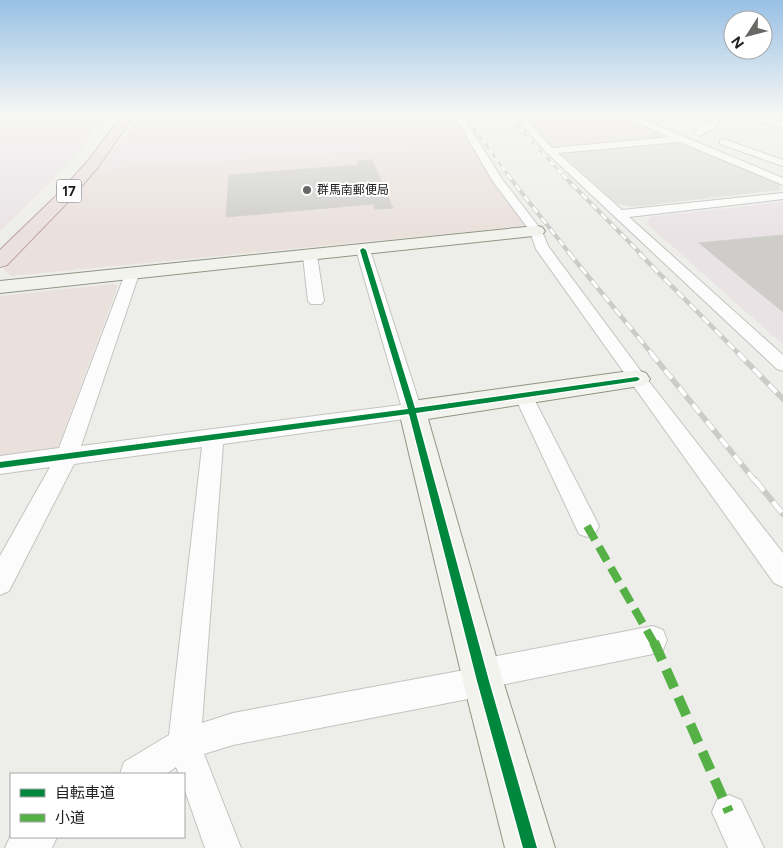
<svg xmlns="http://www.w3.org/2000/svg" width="783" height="848" font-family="Figtree,'Noto Sans JP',sans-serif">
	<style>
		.commercial { fill: #eae0dc }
		.industrial { fill: #eae3e6 }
		.parking { fill: #dededc }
		.building { fill: #cecdca; stroke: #d0cfcb }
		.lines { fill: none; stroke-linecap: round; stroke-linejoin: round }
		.street-casing { stroke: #c3c3c1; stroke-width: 2 }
		.secondary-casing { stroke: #919683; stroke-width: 2 }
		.highway-casing { stroke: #bfa3a6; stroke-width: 2 }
		.street { fill: #fcfcfc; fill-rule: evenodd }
		.secondary { fill: #f1f3ec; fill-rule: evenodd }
		.highway { fill: #eae0e0; fill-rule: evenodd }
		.rail-far4-casing { stroke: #cbcbca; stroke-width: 2.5 }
		.rail-far3-casing { stroke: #cbcbca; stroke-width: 4 }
		.rail-far2-casing { stroke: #cbcbca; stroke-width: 4.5 }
		.rail-far1-casing { stroke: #cbcbca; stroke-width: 5.5 }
		.rail-casing { stroke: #cbcbca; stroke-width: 6 }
		.rail-far4 { stroke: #fff; stroke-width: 2; stroke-dasharray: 5.5; stroke-linecap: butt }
		.rail-far3 { stroke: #fff; stroke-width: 2.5; stroke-dasharray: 7; stroke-linecap: butt }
		.rail-far2 { stroke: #fff; stroke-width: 3; stroke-dasharray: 9; stroke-linecap: butt }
		.rail-far1 { stroke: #fff; stroke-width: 4; stroke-dasharray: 11; stroke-linecap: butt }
		.rail { stroke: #fff; stroke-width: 4.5; stroke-dasharray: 14; stroke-linecap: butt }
		.quiet-far1 { stroke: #55b145; stroke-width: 8; stroke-dasharray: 16 8; stroke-linecap: butt }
		.quiet { stroke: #55b145; stroke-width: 10; stroke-dasharray: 20 10; stroke-linecap: butt }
		.cycleway-casing { stroke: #fff; stroke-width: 3 }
		.cycleway { fill: #00873e; fill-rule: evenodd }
		.poi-dot { fill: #686866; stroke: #fff; stroke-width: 2 }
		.labels { text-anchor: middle; stroke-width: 4; stroke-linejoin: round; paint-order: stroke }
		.far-poi-label { font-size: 12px; fill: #202020; stroke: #fff; text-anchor: start }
		.shield { fill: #fff; stroke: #636363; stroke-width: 1 }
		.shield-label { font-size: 14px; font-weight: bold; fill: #202020 }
	</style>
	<rect width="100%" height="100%" fill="#edede9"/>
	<path class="commercial" d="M 523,113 L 611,113 L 670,137 L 559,149 L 554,147 Z
		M 470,143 L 494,181 L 528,226 L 11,276 L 3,269 L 98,169 Z
		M 112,284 L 118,286 L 56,452 L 0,459 L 0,296 Z"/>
	<path class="industrial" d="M 0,113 L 109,113 L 67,165 L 0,231 Z
		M 143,113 L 454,113 L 470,143 L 98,169 Z
		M 783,202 L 783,345 L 647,224 L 650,217 Z"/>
	<path class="parking" d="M 679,143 L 686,144 L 779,184 L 780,190 L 632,207 L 616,203 L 562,154 L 563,152 Z"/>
	<path class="building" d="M 372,160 L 393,208 L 375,209 L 373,204 L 226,217 L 229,175 L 358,165 L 357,161 Z
		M 783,235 L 783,312 L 699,243 Z"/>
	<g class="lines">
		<defs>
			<path id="street" d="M 453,113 L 461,113 L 502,179 L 542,231 L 548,246 L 643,374 L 783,553 L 783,587 L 774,583 L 536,249 L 530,231 L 492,180 Z
				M 512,113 L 520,113 L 552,148 L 669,137 L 616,113 L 627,113 L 783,178 L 783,185 L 680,142 L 558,153 L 622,210 L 783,193 L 783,199 L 629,217 L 783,355 L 783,371 L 777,369 L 547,153 Z
				M 690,113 L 715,115 L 718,113 L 726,113 L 713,129 L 699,136 L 694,133 C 699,128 706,125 711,120 L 691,115 Z
				M 735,113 L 748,113 L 783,122 L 783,128 L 736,115 Z
				M 723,139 L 783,160 L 783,166 L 720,144 L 720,140 Z
				M 363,246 L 370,250 L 422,411 L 419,416 L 412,418 L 223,444 L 202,723 L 233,713 L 470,669 L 472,664 L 482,659 L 653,626 L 663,630 L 667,640 L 663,650 L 653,654 L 496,686 L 493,691 L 483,696 L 233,745 L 204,754 L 241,848 L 205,848 L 184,788 L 184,774 L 179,774 L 176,767 L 166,774 L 120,774 L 124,762 L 169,735 L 202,447 L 74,464 L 9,591 L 0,595 L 0,556 L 50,467 L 0,474 L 0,456 L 59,448 L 125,274 L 127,271 L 137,271 L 139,274 L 81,446 L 401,405 L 356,250 Z
				M 310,252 L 317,256 L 324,301 L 321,304 L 311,304 L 308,301 L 303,256 Z
				M 523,388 L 530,390 L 532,395 L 595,518 L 599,526 L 595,534 L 587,537 L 579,534 L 514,395 L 516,390 Z
				M 729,795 L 741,800 L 764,848 L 728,848 L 712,812 L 717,800 Z
				M 11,835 L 11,837 L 57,837 L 52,848 L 5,848 Z"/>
			<path id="secondary" d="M 536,226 L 542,227 L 545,231 L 542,235 L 0,293 L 0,281 Z
				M 637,370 L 646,373 L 650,379 L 646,385 L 428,419 L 503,681 L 555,848 L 505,848 L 463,681 L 399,411 L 403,404 L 412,401 Z"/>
			<path id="highway" d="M 124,113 L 136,113 L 98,167 L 68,202 L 7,265 L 0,267 L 0,250 L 56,196 L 88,161 Z"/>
		</defs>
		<use href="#street" class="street-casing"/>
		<use href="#secondary" class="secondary-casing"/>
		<use href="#highway" class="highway-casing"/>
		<use href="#street" class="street"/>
		<use href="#secondary" class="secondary"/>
		<use href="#highway" class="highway"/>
		<defs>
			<path id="rail-far4" d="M 463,113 L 508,175
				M 505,113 L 563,175"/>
			<path id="rail-far3" d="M 507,174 L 570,254
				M 562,174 L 641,254"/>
			<path id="rail-far2" d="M 569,253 L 652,354
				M 639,253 L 739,354"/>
			<path id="rail-far1" d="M 651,353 L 756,482
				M 738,353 L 783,399"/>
			<path id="rail" d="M 755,480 L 783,514"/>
		</defs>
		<use href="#rail-far4" class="rail-far4-casing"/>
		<use href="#rail-far3" class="rail-far3-casing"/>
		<use href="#rail-far2" class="rail-far2-casing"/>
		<use href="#rail-far1" class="rail-far1-casing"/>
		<use href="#rail" class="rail-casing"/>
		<use href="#rail-far4" class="rail-far4"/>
		<use href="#rail-far3" class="rail-far3"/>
		<use href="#rail-far2" class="rail-far2"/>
		<use href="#rail-far1" class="rail-far1"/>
		<use href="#rail" class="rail"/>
		<path class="quiet-far1" d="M 587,526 L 654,643"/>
		<path class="quiet" d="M 654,642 L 729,812"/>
		<defs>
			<path id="cycleway" d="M 363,248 L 366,250 L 415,408 L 637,377 L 640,379 L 637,381 L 416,413 L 489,681 L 537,848 L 523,848 L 477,681 L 409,414 L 0,468 L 0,462 L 408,409 L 360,250 Z"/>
		</defs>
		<use href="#cycleway" class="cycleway-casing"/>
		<use href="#cycleway" class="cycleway"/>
	</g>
	<linearGradient id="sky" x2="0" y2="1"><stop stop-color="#98c0e4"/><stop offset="0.49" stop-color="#f7f7f5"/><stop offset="1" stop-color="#f7f7f5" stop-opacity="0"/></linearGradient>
	<rect width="783" height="232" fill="url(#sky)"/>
	<circle class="poi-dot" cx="307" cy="190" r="5"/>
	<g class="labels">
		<g class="far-poi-label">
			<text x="317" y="194">群馬南郵便局</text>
		</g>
		<rect class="shield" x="56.5" y="179.5" width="25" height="23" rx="4"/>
		<g class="shield-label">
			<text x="69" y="196">17</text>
		</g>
	</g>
	<rect x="10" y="773" width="175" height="65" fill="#ffffff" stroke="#a6a6a6"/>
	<rect x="20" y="789" width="25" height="8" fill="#00873e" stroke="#a6a6a6"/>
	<text x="55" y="798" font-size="15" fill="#202020">自転車道</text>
	<rect x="20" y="814" width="25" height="8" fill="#55b145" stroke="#a6a6a6"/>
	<text x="55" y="823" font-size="15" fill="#202020">小道</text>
	<g transform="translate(748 35) rotate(234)"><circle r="24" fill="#ffffff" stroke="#a6a6a6"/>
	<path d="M0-4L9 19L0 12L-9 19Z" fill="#686866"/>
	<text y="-8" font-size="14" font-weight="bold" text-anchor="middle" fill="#202020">N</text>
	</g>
</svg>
